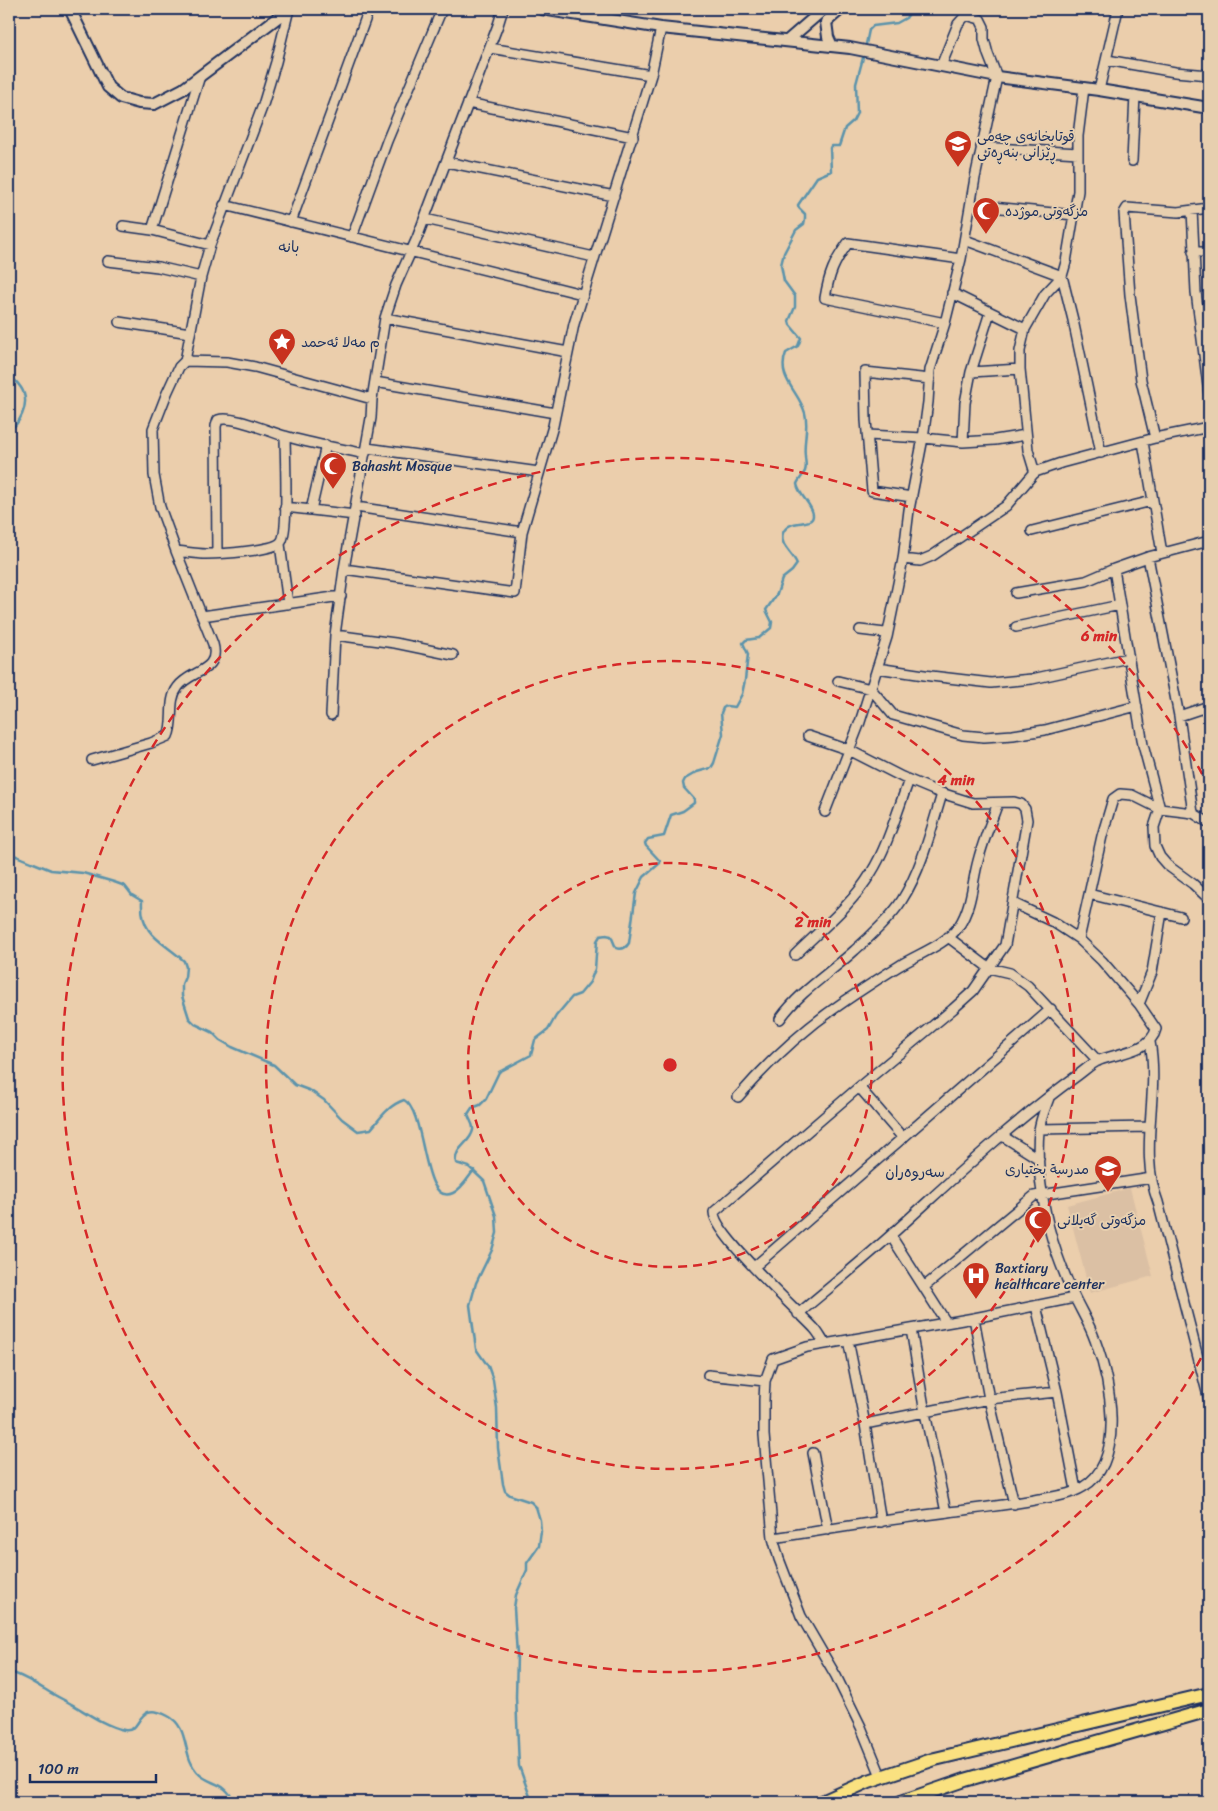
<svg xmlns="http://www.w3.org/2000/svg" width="1218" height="1811" font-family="Sriracha,'Playpen Sans Arabic',sans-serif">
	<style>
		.built { fill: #dbc0a4 }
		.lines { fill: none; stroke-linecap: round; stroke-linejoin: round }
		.stream { stroke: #5b93ab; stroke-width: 2.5 }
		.minor-casing { stroke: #1b2f5e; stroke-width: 12 }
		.tertiary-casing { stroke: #1b2f5e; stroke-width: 14 }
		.primary-casing { stroke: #1b2f5e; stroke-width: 16 }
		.minor { stroke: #e7cfaf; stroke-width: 9 }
		.tertiary { stroke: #e7cfaf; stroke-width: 10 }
		.primary { stroke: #fae180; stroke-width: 12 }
		.ring { fill: none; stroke: #d62828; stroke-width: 2.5; stroke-dasharray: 9 6 }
		.labels { text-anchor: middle; stroke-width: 4; stroke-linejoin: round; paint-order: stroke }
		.poi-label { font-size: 14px; fill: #1b2f5e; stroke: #e7cfaf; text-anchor: start }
		.neighbourhood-label { font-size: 15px; fill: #1b2f5e; stroke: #e7cfaf }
		.centre { fill: #d62828; stroke: #e7cfaf; stroke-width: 2.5 }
		.ring-label { font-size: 15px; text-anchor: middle; font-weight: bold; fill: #d62828; stroke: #e7cfaf; stroke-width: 4; stroke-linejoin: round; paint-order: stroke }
	</style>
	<rect width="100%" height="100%" fill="#ebceac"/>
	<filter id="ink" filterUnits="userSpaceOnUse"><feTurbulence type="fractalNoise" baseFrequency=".02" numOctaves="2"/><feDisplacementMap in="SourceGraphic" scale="10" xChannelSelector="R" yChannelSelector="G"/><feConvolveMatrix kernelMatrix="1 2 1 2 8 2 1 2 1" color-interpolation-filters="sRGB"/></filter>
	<g filter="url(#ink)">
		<path class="built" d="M 1130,1188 L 1153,1276 L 1090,1293 L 1067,1205 Z"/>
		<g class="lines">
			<path class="stream" d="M 865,49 L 869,30 L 873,26 L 897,23 L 906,18 L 912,9
				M 9,283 L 14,292 L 9,302
				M 9,374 C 14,380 22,386 24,394 C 28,406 20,424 9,430
				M 9,853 L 51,870 L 83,873 L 114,882 L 125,886 L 132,895 L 142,901 C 140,936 163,941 184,961 L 186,967 L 185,977 L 182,984 L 182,996 L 189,1018 L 195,1024 L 212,1032 L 220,1040 L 232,1047 L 274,1065 L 295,1085 L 311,1091 L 324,1100 L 342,1119 L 358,1131 L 371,1129 C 381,1117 389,1105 404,1100 C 427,1112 421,1208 453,1193 C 462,1189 468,1178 474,1170
				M 9,1672 C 23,1675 33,1683 46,1690 C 57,1697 69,1702 80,1709 C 93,1717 109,1727 124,1730 C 143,1734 135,1699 168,1716 C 190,1727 182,1756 197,1772 C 209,1786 225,1780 234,1802
				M 532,1802 L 519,1766 L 516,1697 L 517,1655 L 514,1608 L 516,1595 L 527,1570 L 527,1563 L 539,1546 L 541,1531 L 540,1520 L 536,1507 L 531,1502 L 510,1495 L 505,1491 L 503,1484 L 498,1448 L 497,1408 L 493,1380 L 488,1366 L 476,1349 L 470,1305 L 476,1283 L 492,1250 L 497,1233 L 496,1216 L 484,1181 L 469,1167 L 456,1163 C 453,1148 471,1143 473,1130 C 474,1124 469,1120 468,1114 L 472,1108 L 480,1105 L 486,1099 L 499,1072 L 531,1055 L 535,1040 L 548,1030 L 556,1016 L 572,997 L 580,994 L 590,982 L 595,969 L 597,941 L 600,936 L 606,935 L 611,936 L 616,948 C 622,950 626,948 629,943 L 636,893 L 644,877 L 660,863 L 660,861 L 646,846 L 645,843 L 648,839 L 664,836 L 671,815 L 683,811 L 694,803 L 694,799 L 684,788 L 683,783 L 685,779 L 697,772 L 711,768 L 714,763 L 723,734 L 721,713 L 723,708 L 726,706 L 735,707 L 742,694 L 745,680 L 748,654 L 743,643 L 746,640 L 759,638 L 771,628 L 772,622 L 766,610 L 777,594 L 782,579 L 792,571 L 797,564 C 793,553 779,546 783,533 C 789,517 813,528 813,515 C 813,505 799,496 797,484 C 799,479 803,476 805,471 C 807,466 805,461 805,456 C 803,441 809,428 805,413 C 799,391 776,378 786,353 L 798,346 L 801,338 L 790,325 L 789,321 L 795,307 L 795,296 L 784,281 L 781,265 L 784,253 L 796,230 L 804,224 L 805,219 L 805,214 L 799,208 L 798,205 L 817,177 L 831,171 L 830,148 L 831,146 L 839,146 L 845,128 L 853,121 L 857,113 L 856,84 L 864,54"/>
			<defs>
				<path id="minor" d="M 1207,9 L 1209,9
					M 490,48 L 651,75
					M 1107,60 L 1175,72 L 1209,75
					M 1099,90 L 1118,9
					M 468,103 L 633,137
					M 981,147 L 1078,153
					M 1132,161 L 1135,95
					M 447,162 L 614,196
					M 224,205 L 582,294
					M 971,205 L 1074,215
					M 1192,210 L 1196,292 L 1209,394
					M 425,219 L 594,257
					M 291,222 L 369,9
					M 123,226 L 152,230 L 210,245
					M 152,230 L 200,76
					M 352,237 L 387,141 L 442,9
					M 965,240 L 1062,276 L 1073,320 L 1101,453
					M 1193,252 L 1209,252
					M 108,261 L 158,267 L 201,277
					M 952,293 L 1025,329
					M 385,318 L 568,352
					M 119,322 L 190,333
					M 945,323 L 825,298 C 829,274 834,262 848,243 L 961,259
					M 185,361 L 227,362 L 255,367 L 372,399
					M 971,372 L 1020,369
					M 375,382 L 555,413
					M 868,435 L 923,438 L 963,442 L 995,440 L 1026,435
					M 1155,438 L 1141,380 L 1130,295 L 1124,213 L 1127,208 L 1178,212 L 1209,208
					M 963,442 L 965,403 L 971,372 L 990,312
					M 1143,442 L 1162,553
					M 367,448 L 539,472
					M 1035,473 L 1028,450 L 1020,369 L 1020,351 L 1025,329 L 1045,294 L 1062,276 L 1066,262 L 1078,191 L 1078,136 L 1084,88
					M 912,497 L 872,491 L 866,420 L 865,372 L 930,379
					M 285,507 L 355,515
					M 356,507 L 522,532
					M 311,510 L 326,445
					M 1032,531 L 1152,501
					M 280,544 L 288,604
					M 176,551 L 160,507 L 154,475 L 153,429 L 167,393 L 179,367 L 185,361 L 201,277 L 210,245 L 263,105 L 276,62 L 289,9
					M 217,553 L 216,426 L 218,420 C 233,415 269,432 285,436 C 311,444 339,448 365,454
					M 1148,557 L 1179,716 L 1193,813
					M 903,559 L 920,561 L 932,556 L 1006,506 L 1035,472 L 1061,463 L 1155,438 L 1209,427
					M 344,569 L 515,593 L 522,532 L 553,426 L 574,324 L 651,75 L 661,28
					M 1114,569 L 1143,745 L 1160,809 L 1154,827 L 1155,846 L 1160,857 L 1167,865 L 1193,884 L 1209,899
					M 1016,593 L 1086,581 L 1114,569 L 1148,557 L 1209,541
					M 202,616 L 341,596
					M 1016,627 L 1120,605
					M 335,635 L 395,643 L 453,655
					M 887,637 L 903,559 L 909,510 L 923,438 L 928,402 L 930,370 L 945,323 L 961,259 L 975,178 L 997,77 L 988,54 L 984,39 L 984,27 L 980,19 L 966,15 L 958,24 L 941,66
					M 877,668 L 931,676 L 991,683 L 1032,679 L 1128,658
					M 838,681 L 871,689 L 893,715 L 963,735 L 984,737 L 1013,735 L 1045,730 L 1137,706
					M 331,715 L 335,635 L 344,569 L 371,418 L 372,399 L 385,318 L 396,285 L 417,238 L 498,25 L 503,9
					M 1179,716 L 1209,706
					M 808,736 L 849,750 L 902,777 L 938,792 L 973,803 L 1014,802 L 1021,804 L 1025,809 L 1027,820 L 1005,945 L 973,991 L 953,1009 L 859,1087 L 714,1212 C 713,1233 796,1309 814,1328 C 818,1332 821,1338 825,1344
					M 92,760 L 151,743 L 168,736 C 175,721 167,701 178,687 C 190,670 221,672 213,644 L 176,551 C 186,552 197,554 206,554 C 219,554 274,551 281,542 C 289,533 285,453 285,436
					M 825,812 L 860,722 L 887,637 L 885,633 L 860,630
					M 1089,894 L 1181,917
					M 948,937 L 989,968 L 1010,973 L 1028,986 L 1098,1061
					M 1079,939 L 1102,836 L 1113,799 L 1120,794 L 1132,795 L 1160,809 L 1193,813 L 1209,823
					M 795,955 C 821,929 852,905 871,873 C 887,848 898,809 909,780
					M 1139,1004 L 1152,972 L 1162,912
					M 780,1019 C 800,991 830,973 855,950 C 869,938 893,915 902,900 C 922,868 931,830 942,794
					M 1150,1042 C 1160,1095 1138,1151 1158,1202 L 1209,1400
					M 859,1087 L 903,1138
					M 738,1097 C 769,1061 805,1028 845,1001 C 863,989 881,977 899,966 C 918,954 946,945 959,926 C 972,906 972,883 978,861 C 983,841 991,822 998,803
					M 1039,1129 L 1150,1127
					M 1001,1135 L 1039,1159
					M 891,1236 L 946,1322
					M 754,1267 L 1051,1009
					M 924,1287 L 1034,1196 L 1152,1178
					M 1036,1306 L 1057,1392 L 1076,1490
					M 798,1314 C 829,1288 861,1262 891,1235 C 952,1180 1011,1123 1078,1075 C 1085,1070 1092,1063 1100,1060 C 1118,1053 1151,1051 1156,1029 L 1139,1004 L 1102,961 L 1079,939 L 1053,922 L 1013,903
					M 974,1318 L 989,1399 L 1014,1504
					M 911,1329 L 925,1413 L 946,1512
					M 848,1340 L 865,1424 L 881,1522
					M 708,1375 L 765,1381
					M 865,1424 L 989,1399 L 1057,1392
					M 813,1453 L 828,1530
					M 773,1538 C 832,1529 890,1519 949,1512 C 979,1508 1009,1505 1039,1499 C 1053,1497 1070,1495 1083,1487 C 1127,1461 1110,1380 1095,1340 C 1090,1325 1081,1311 1074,1296 C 1064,1274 1055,1251 1049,1228 C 1042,1198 1036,1162 1039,1131 C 1040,1120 1045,1109 1049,1098
					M 881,1776 L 861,1727 L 836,1676 L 801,1616 L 779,1559 L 773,1538 L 764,1435 L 764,1400 L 765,1381 L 773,1359 L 807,1347 L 825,1344 L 974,1318 L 1074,1298"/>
				<path id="tertiary" d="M 70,9 L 108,87 L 121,98 L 139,103 L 154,104 L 183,89 L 289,9
					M 542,9 L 661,28 L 850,48 L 997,77 L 1099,90 L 1209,108
					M 787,41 L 824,9
					M 832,46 L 828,37 L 826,22 L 841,9"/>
				<path id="primary" d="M 822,1802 L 869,1781 L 935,1759 L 1209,1694
					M 901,1802 L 965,1780 L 1209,1710"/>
			</defs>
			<use href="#minor" class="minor-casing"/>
			<use href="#tertiary" class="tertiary-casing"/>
			<use href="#primary" class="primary-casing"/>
			<use href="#minor" class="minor"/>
			<use href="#tertiary" class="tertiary"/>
			<use href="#primary" class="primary"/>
		</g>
	</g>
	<g class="ring">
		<circle cx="670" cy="1065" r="202"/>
		<circle cx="670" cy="1065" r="404"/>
		<path d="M1208 1345A607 607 0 1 1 1208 785"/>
	</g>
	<defs>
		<symbol id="school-pin" viewBox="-11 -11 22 30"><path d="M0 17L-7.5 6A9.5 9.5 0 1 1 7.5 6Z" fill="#c8321e" stroke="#e7cfaf"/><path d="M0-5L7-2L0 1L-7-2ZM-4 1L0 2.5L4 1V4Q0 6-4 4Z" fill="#fff"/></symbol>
		<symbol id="mosque-pin" viewBox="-11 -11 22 30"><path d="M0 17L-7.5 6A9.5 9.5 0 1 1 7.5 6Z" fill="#c8321e" stroke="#e7cfaf"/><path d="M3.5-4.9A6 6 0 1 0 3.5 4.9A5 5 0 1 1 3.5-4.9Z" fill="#fff"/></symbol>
		<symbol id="sight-pin" viewBox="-11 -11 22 30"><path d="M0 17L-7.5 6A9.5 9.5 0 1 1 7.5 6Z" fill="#c8321e" stroke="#e7cfaf"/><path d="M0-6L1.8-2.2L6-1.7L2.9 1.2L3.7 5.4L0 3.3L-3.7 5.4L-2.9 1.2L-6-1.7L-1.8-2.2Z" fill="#fff"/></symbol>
		<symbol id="hospital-pin" viewBox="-11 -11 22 30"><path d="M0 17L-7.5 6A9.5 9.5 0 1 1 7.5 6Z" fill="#c8321e" stroke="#e7cfaf"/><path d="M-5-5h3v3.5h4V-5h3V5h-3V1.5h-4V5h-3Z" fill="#fff"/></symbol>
	</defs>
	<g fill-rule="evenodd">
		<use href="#school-pin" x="942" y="128" width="32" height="43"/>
		<use href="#mosque-pin" x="970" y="195" width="32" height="43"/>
		<use href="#sight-pin" x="266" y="326" width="32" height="43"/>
		<use href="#mosque-pin" x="317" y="450" width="32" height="43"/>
		<use href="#school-pin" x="1092" y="1153" width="32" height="43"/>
		<use href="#mosque-pin" x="1022" y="1204" width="32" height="43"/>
		<use href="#hospital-pin" x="960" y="1260" width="32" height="43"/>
	</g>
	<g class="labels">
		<g class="poi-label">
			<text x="977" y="141">قوتابخانەی چەمی<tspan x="977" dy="16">ڕێزانی بنەڕەتی</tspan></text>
			<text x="1005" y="216">مزگەوتی موژدە</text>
			<text x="301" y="347">م مەلا ئەحمد</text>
			<text x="352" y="471">Bahasht Mosque</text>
			<text x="1089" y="1174" text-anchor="end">مدرسة بختيارى</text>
			<text x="1057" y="1225">مزگەوتی گەیلانی</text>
			<text x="995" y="1273">Baxtiary<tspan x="995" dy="16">healthcare center</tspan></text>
		</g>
		<g class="neighbourhood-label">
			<text x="289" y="252">بانە</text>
			<text x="915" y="1177">سەروەران</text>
		</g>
	</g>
	<circle cx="670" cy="1065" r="8" class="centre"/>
	<g class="ring-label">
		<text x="1099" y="641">6 min</text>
		<text x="956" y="785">4 min</text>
		<text x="813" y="927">2 min</text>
	</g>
	<rect width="1218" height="1811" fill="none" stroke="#e7cfaf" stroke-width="30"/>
	<rect x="15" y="15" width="1188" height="1781" fill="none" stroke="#1b2f5e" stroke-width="2" filter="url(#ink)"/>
	<path d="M30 1774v8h126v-8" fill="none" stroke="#1b2f5e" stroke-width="2.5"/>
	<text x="38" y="1774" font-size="15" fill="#1b2f5e" stroke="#e7cfaf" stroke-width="4" paint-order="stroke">100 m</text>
</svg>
